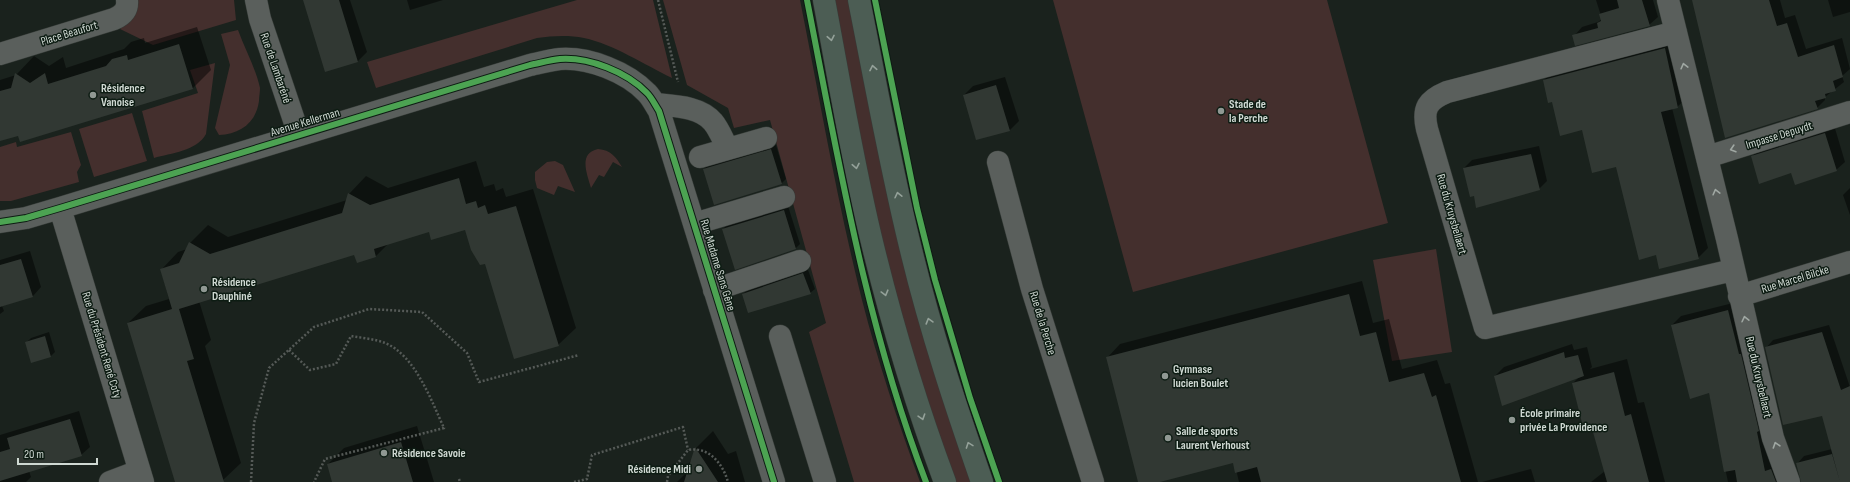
<svg xmlns="http://www.w3.org/2000/svg" width="1850" height="482" font-family="'Sofia Sans Condensed',sans-serif">
	<style>
		.green { fill: #442f2d }
		.shadow { fill: #0007 }
		.building { fill: #313833 }
		.lines { fill: none; stroke-linecap: round; stroke-linejoin: round }
		.minor-casing { stroke: #363c38; stroke-width: 23 }
		.major-casing { stroke: #363c38; stroke-width: 23 }
		.path { stroke: #555a57; stroke-width: 2.5; stroke-dasharray: 2 2; stroke-linecap: butt }
		.minor { stroke: #5a5f5c; stroke-width: 22 }
		.major { stroke: #4c5d54; stroke-width: 22 }
		.cycleway-casing { stroke: #0d1c13; stroke-width: 8 }
		.cycleway { stroke: #4ca352; stroke-width: 6 }
		.oneway { stroke: #94a199 }
		.oneway2 { stroke: #a0a8a3 }
		.poi-dot { fill: #909893; stroke: #0d1c13; stroke-width: 1.5 }
		.labels { text-anchor: middle; stroke-width: 3; stroke-linejoin: round; paint-order: stroke }
		.street-label { font-size: 12px; fill: #cfd8d2; stroke: #0d1c13 }
		.poi-label { font-size: 12px; font-weight: bold; fill: #cfd8d2; stroke: #0d1c13; text-anchor: start }
	</style>
	<rect width="100%" height="100%" fill="#1a221d"/>
	<path class="green" d="M 136,0 L 234,0 L 236,20 L 153,45 L 120,29 L 132,15 Z
		M 577,0 L 653,0 L 672,78 C 645,65 613,44 584,38 C 568,35 553,36 537,38 L 376,88 L 367,62 Z
		M 663,0 L 800,0 C 820,100 837,201 862,300 C 878,362 898,422 920,482 L 854,482 L 809,332 L 826,323 L 770,120 L 734,128 L 728,108 L 687,85 Z
		M 831,0 L 851,0 L 973,482 L 953,482 L 890,287 Z
		M 1053,0 L 1327,0 L 1388,223 L 1133,292 Z
		M 238,30 C 245,49 256,69 260,88 C 260,92 259,97 259,101 C 256,123 240,134 219,135 L 215,128 L 230,65 L 221,34 Z
		M 215,63 L 206,134 C 197,151 171,153 154,158 L 142,111 L 198,93 L 190,70 Z
		M 132,113 L 147,161 L 94,177 L 79,129 Z
		M 71,132 L 81,165 L 77,172 L 79,182 L 11,201 L 0,201 L 0,147 L 16,142 L 17,147 Z
		M 598,149 C 611,150 616,157 622,167 L 613,162 L 604,177 L 599,175 L 591,188 C 587,174 578,153 598,149 Z
		M 555,161 L 563,165 L 575,192 L 558,186 L 554,195 L 537,188 L 535,180 L 535,172 L 547,162 Z
		M 1436,249 L 1452,352 L 1392,361 L 1373,260 Z"/>
	<path class="shadow" d="M 304,0 L 350,0 L 367,52 L 358,61 L 326,71 Z
		M 407,0 L 443,0 L 410,10 Z
		M 1596,0 L 1653,0 L 1658,17 L 1649,25 L 1574,36 L 1582,27 L 1598,22 L 1602,19 Z
		M 1692,0 L 1780,0 L 1785,18 L 1795,15 L 1806,49 L 1842,38 L 1850,69 L 1842,76 L 1844,82 L 1825,97 L 1825,100 L 1817,108 Z
		M 1828,0 L 1850,0 L 1850,12 L 1833,17 Z
		M 197,27 L 211,70 L 193,88 L 21,141 L 19,135 L 0,140 L 0,80 L 16,75 L 34,56 L 49,66 L 63,57 L 66,68 L 124,49 L 131,42 L 144,38 L 145,43 Z
		M 1675,39 L 1687,98 L 1677,107 L 1672,108 L 1708,248 L 1698,258 L 1656,254 L 1616,165 L 1583,128 L 1552,101 L 1544,80 L 1554,70 Z
		M 1005,77 L 1019,121 L 1010,130 L 964,95 L 973,86 Z
		M 1834,125 L 1845,162 L 1836,170 L 1792,172 L 1752,157 L 1760,148 Z
		M 776,145 L 786,179 L 782,183 L 704,169 L 708,165 Z
		M 1539,146 L 1547,181 L 1539,189 L 1474,195 L 1464,168 L 1472,160 Z
		M 476,161 L 484,187 L 494,184 L 496,191 L 503,188 L 506,197 L 533,189 L 576,328 L 558,345 L 485,262 L 465,229 L 429,231 L 388,244 L 376,256 L 357,262 L 355,254 L 199,301 L 211,340 L 205,346 L 241,463 L 223,480 L 218,482 L 176,482 L 128,323 L 146,306 L 169,299 L 161,270 L 178,252 L 187,249 L 190,243 L 208,225 L 228,237 L 347,200 L 349,194 L 366,176 L 388,188 Z
		M 1850,188 L 1850,215 L 1843,195 Z
		M 788,206 L 800,244 L 796,248 L 723,229 L 727,225 Z
		M 30,251 L 41,287 L 33,296 L 2,306 L 4,311 L 0,314 L 0,260 Z
		M 808,270 L 815,289 L 810,293 L 743,294 L 748,290 Z
		M 1362,281 L 1373,323 L 1389,319 L 1402,369 L 1437,360 L 1445,384 L 1450,383 L 1478,482 L 1239,482 L 1234,461 L 1155,482 L 1140,482 L 1107,358 L 1120,344 Z
		M 1737,302 L 1790,482 L 1728,482 L 1709,392 L 1672,325 L 1681,316 Z
		M 1829,325 L 1850,387 L 1850,482 L 1802,482 L 1797,464 L 1804,456 L 1832,449 L 1822,414 L 1766,348 L 1773,340 Z
		M 49,332 L 55,352 L 51,356 L 32,362 L 26,343 L 31,338 Z
		M 1572,344 L 1574,350 L 1587,347 L 1592,367 L 1590,369 L 1627,359 L 1638,403 L 1644,402 L 1665,482 L 1591,482 L 1605,471 L 1591,424 L 1573,383 L 1579,377 L 1495,376 L 1504,367 Z
		M 79,411 L 90,447 L 81,455 L 29,471 L 31,477 L 26,482 L 0,482 L 0,435 Z
		M 417,426 L 434,482 L 333,482 L 328,464 L 344,448 Z
		M 713,431 L 728,454 L 736,451 L 745,482 L 677,482 L 686,473 L 684,468 L 692,460 L 696,448 Z
		M 1531,469 L 1535,482 L 1482,482 Z"/>
	<path class="building" d="M 303,0 L 339,0 L 358,62 L 325,72 Z
		M 1617,0 L 1642,0 L 1650,26 L 1575,46 L 1572,35 L 1598,28 L 1597,23 L 1601,21 L 1599,14 L 1619,8 Z
		M 1692,0 L 1769,0 L 1777,26 L 1787,23 L 1798,57 L 1834,45 L 1843,77 L 1833,81 L 1836,91 L 1825,94 L 1826,98 L 1815,101 L 1818,109 L 1725,138 Z
		M 179,44 L 193,89 L 20,142 L 18,136 L 0,141 L 0,91 L 11,88 L 15,73 L 30,83 L 45,73 L 48,84 L 106,66 L 112,59 L 127,55 L 128,60 Z
		M 1665,48 L 1678,108 L 1661,112 L 1699,259 L 1659,269 L 1656,255 L 1639,260 L 1616,167 L 1592,173 L 1582,130 L 1560,136 L 1552,102 L 1548,103 L 1543,80 Z
		M 996,85 L 1010,131 L 976,140 L 963,95 Z
		M 1825,133 L 1837,171 L 1795,185 L 1791,173 L 1759,184 L 1751,156 Z
		M 771,149 L 782,184 L 714,205 L 703,169 Z
		M 1531,154 L 1540,190 L 1476,208 L 1474,196 L 1470,197 L 1463,168 Z
		M 459,178 L 466,204 L 476,201 L 478,208 L 485,205 L 488,214 L 516,206 L 559,346 L 514,359 L 485,264 L 480,265 L 471,250 L 465,230 L 431,240 L 429,232 L 374,249 L 376,257 L 357,263 L 354,255 L 179,309 L 194,359 L 187,361 L 224,482 L 175,482 L 127,323 L 172,309 L 160,269 L 179,263 L 189,242 L 210,254 L 342,213 L 348,193 L 370,205 Z
		M 784,210 L 796,249 L 735,270 L 722,229 Z
		M 21,259 L 33,297 L 0,307 L 0,265 Z
		M 803,273 L 811,294 L 748,313 L 742,294 Z
		M 1349,294 L 1360,336 L 1376,332 L 1389,382 L 1424,373 L 1432,397 L 1436,395 L 1461,482 L 1261,482 L 1257,467 L 1235,473 L 1233,463 L 1160,482 L 1138,482 L 1106,357 Z
		M 1728,310 L 1739,354 L 1741,354 L 1759,431 L 1757,432 L 1765,471 L 1771,469 L 1776,482 L 1737,482 L 1735,470 L 1724,472 L 1709,393 L 1690,399 L 1671,325 Z
		M 1822,332 L 1841,390 L 1850,386 L 1850,482 L 1840,482 L 1822,416 L 1783,425 L 1765,347 Z
		M 45,336 L 51,357 L 31,363 L 25,342 Z
		M 1564,352 L 1565,358 L 1578,355 L 1584,376 L 1502,406 L 1494,376 Z
		M 1614,372 L 1625,416 L 1631,414 L 1649,482 L 1607,482 L 1591,425 L 1583,427 L 1572,383 Z
		M 70,419 L 82,456 L 0,481 L 0,452 L 10,449 L 7,438 Z
		M 401,442 L 413,482 L 332,482 L 327,464 Z
		M 695,447 L 718,482 L 684,482 Z
		M 1832,454 L 1840,482 L 1801,482 L 1796,463 Z"/>
	<g class="lines">
		<defs>
			<path id="minor" d="M 256,0 L 260,19 L 299,135
				M 1668,0 L 1727,239 L 1773,438 L 1789,482
				M 1676,32 L 1447,92 C 1428,100 1422,108 1427,129 L 1485,328 L 1733,270
				M 0,54 L 114,19 C 123,15 128,10 127,0
				M 655,104 C 673,106 700,106 713,122 C 719,129 723,140 728,149
				M 700,157 L 766,138
				M 1707,157 L 1850,112
				M 998,162 L 1032,289 L 1093,482
				M 60,208 L 143,482
				M 0,222 L 26,218 L 60,208 L 530,65 C 540,63 550,60 560,59 C 589,57 627,72 647,93 C 652,98 655,105 659,111 L 774,482
				M 694,224 L 784,197
				M 714,290 L 800,261
				M 1739,296 L 1850,262
				M 780,336 L 825,482
				M 110,482 L 139,471"/>
			<path id="major" d="M 824,0 C 839,79 852,159 871,238 C 891,321 915,402 945,482
				M 859,0 C 876,85 891,170 912,254 C 931,332 956,407 982,482"/>
		</defs>
		<use href="#minor" class="minor-casing"/>
		<use href="#major" class="major-casing"/>
		<path class="path" d="M 658,0 L 678,82
			M 289,350 L 310,370 L 336,364 L 351,336 C 362,338 375,339 385,343 C 415,355 431,400 444,428 L 325,459 L 314,482
			M 459,479 L 460,482
			M 251,482 L 254,423 L 269,368 L 314,327 L 369,309 L 422,312 L 467,353 L 479,382 L 579,355
			M 574,482 L 587,479 L 592,455 L 683,427 L 688,450
			M 667,482 L 668,476 L 688,450 C 709,446 723,464 728,482"/>
		<use href="#minor" class="minor"/>
		<use href="#major" class="major"/>
		<defs>
			<path id="cycleway" d="M 807,0 C 839,163 866,326 926,482
				M 875,0 L 917,208 L 935,280 L 970,398 L 999,482
				M 0,222 L 26,218 L 60,208 L 530,65 C 540,63 550,60 560,59 C 589,57 627,72 647,93 C 652,98 655,105 659,111 L 774,482"/>
		</defs>
		<use href="#cycleway" class="cycleway-casing"/>
		<use href="#cycleway" class="cycleway"/>
	</g>
	<defs><path id="oneway-chevron" d="M-2-3.5L2.5 0L-2 3.5" fill="none" stroke-width="1.6" stroke-linecap="round" stroke-linejoin="round"/></defs>
	<g class="oneway">
		<use href="#oneway-chevron" transform="translate(831 38) rotate(79)"/>
		<use href="#oneway-chevron" transform="translate(873 68) rotate(-101)"/>
		<use href="#oneway-chevron" transform="translate(856 166) rotate(79)"/>
		<use href="#oneway-chevron" transform="translate(898 195) rotate(-103)"/>
		<use href="#oneway-chevron" transform="translate(885 293) rotate(75)"/>
		<use href="#oneway-chevron" transform="translate(929 321) rotate(-106)"/>
		<use href="#oneway-chevron" transform="translate(922 417) rotate(72)"/>
		<use href="#oneway-chevron" transform="translate(969 445) rotate(-110)"/>
	</g>
	<g class="oneway2">
		<use href="#oneway-chevron" transform="translate(1684 66) rotate(-104)"/>
		<use href="#oneway-chevron" transform="translate(1733 149) rotate(163)"/>
		<use href="#oneway-chevron" transform="translate(1716 192) rotate(-104)"/>
		<use href="#oneway-chevron" transform="translate(1745 319) rotate(-103)"/>
		<use href="#oneway-chevron" transform="translate(1776 445) rotate(-108)"/>
	</g>
	<g class="poi-dot">
		<circle cx="93" cy="95" r="4"/>
		<circle cx="1221" cy="111" r="4"/>
		<circle cx="204" cy="289" r="4"/>
		<circle cx="1165" cy="376" r="4"/>
		<circle cx="1512" cy="420" r="4"/>
		<circle cx="1168" cy="438" r="4"/>
		<circle cx="384" cy="453" r="4"/>
		<circle cx="699" cy="469" r="4"/>
	</g>
	<g class="labels">
		<g class="street-label">
			<text transform="translate(69 33) rotate(-17)" y="4">Place Beaufort</text>
			<text transform="translate(276 68) rotate(71)" y="4">Rue de Lambaréné</text>
			<text transform="translate(305 122) rotate(-17)" y="4">Avenue Kellerman</text>
			<text transform="translate(1779 135) rotate(-17)" y="4">Impasse Depuydt</text>
			<text transform="translate(1452 214) rotate(74)" y="4">Rue du Kruysbellaert</text>
			<text transform="translate(718 265) rotate(73)" y="4">Rue Madame Sans Gêne</text>
			<text transform="translate(1795 279) rotate(-17)" y="4">Rue Marcel Bilcke</text>
			<text transform="translate(1043 323) rotate(73)" y="4">Rue de la Perche</text>
			<text transform="translate(102 345) rotate(73)" y="4">Rue du Président René Coty</text>
			<text transform="translate(1759 377) rotate(77)" y="4">Rue du Kruysbellaert</text>
		</g>
		<g class="poi-label">
			<text x="101" y="92">Résidence<tspan x="101" dy="14">Vanoise</tspan></text>
			<text x="1229" y="108">Stade de<tspan x="1229" dy="14">la Perche</tspan></text>
			<text x="212" y="286">Résidence<tspan x="212" dy="14">Dauphiné</tspan></text>
			<text x="1173" y="373">Gymnase<tspan x="1173" dy="14">lucien Boulet</tspan></text>
			<text x="1520" y="417">École primaire<tspan x="1520" dy="14">privée La Providence</tspan></text>
			<text x="1176" y="435">Salle de sports<tspan x="1176" dy="14">Laurent Verhoust</tspan></text>
			<text x="392" y="457">Résidence Savoie</text>
			<text x="691" y="473" text-anchor="end">Résidence Midi</text>
		</g>
	</g>
	<path d="M18 458v6h79v-6" fill="none" stroke="#cfd8d2" stroke-width="2"/>
	<text x="24" y="458" font-size="12" fill="#cfd8d2" stroke="#0d1c13" stroke-width="3" paint-order="stroke">20 m</text>
</svg>
